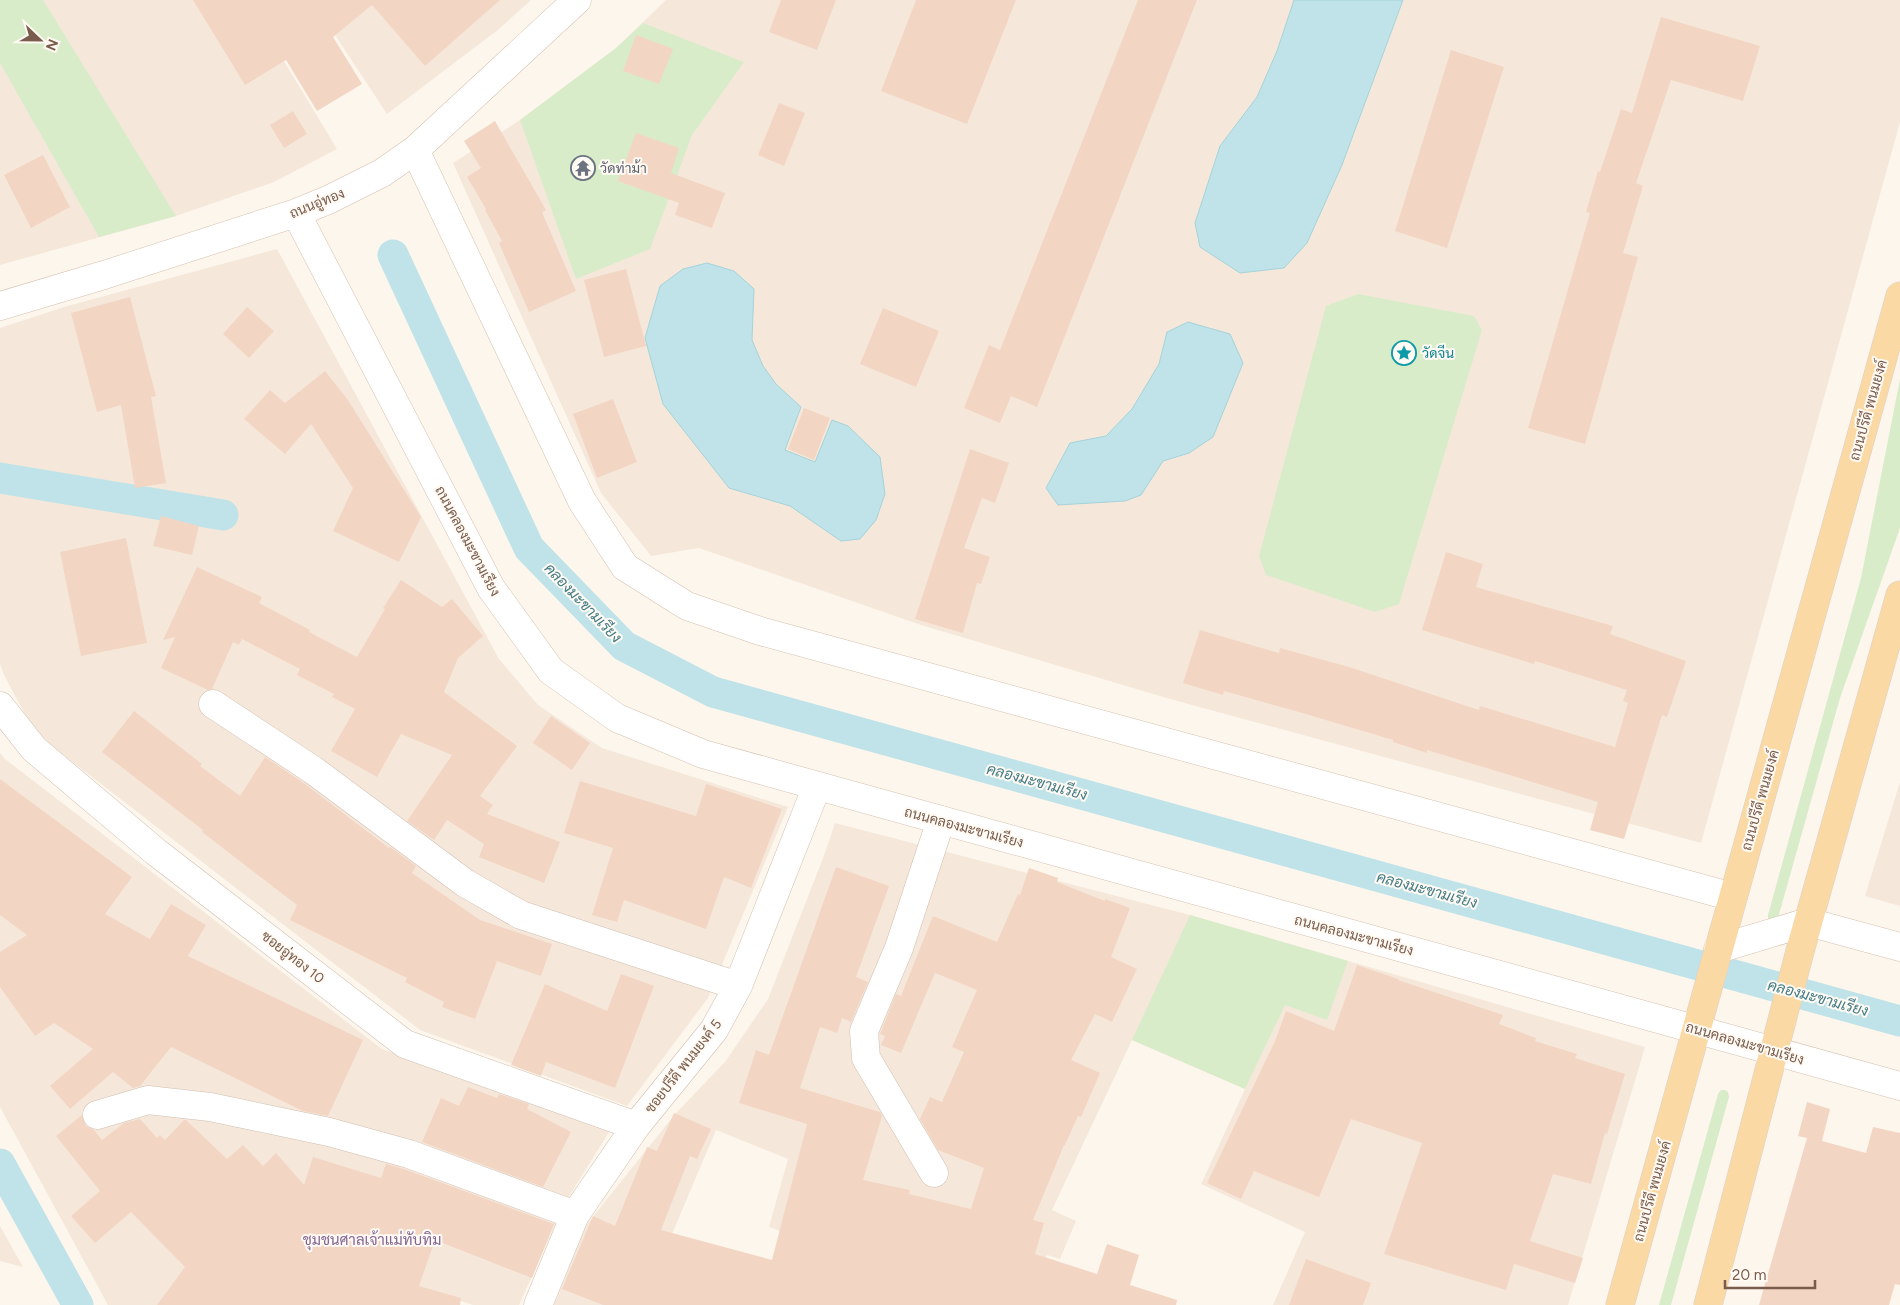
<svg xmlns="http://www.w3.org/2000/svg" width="1900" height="1305" font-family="Figtree,Sarabun,sans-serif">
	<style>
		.residential { fill: #f5e8da }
		.green { fill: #d8ecc9 }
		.water { fill: #bfe3e8; stroke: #a5d3da }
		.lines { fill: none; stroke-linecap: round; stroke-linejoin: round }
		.canal { stroke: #bfe3e8; stroke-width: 31 }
		.building { fill: #f3d5c3 }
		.street-casing { stroke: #d1beb0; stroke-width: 29 }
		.secondary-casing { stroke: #d6c0b0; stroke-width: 29 }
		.primary-casing { stroke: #dad1cd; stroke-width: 29 }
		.street { stroke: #fff; stroke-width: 28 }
		.secondary { stroke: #fff; stroke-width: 28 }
		.primary { stroke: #fbd9a5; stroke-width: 28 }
		.labels { text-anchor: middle; stroke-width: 4; stroke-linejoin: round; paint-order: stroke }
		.worship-label { font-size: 14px; fill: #5b616d; stroke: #fffaf3; text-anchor: start }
		.street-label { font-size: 14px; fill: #7a5c4d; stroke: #fffaf3 }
		.culture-label { font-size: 14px; fill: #0d838f; stroke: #fffaf3; text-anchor: start }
		.water-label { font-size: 15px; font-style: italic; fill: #437c86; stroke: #fffaf3 }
		.neighbourhood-label { font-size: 15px; fill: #846695; stroke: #fffaf3 }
	</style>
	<rect width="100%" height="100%" fill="#fdf6ec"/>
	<path class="residential" d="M 0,0 L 247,0 L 337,149 L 274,182 L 176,216 L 0,265 Z
		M 312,0 L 531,0 L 499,29 L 387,114 Z
		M 666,0 L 1900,0 L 1900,122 L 1701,843 L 1170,699 L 921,625 L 699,548 L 651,556 L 601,493 L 453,163 L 520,120 L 616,48 Z
		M 277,249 L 499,659 L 538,705 L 602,748 L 788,807 L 708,998 L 627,1106 L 420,1030 L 35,733 L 4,675 L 0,664 L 0,328 L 64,307 Z
		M 0,753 L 5,759 L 382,1049 L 609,1132 L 565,1203 L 519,1305 L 473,1305 L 458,1300 L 456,1305 L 108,1305 L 0,1107 Z
		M 1900,782 L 1900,906 L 1865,896 Z
		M 835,823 L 1190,915 L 1645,1047 L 1568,1305 L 1273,1305 L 1305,1232 L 1201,1184 L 1245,1089 L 1132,1040 L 1052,1210 L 1076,1221 L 1060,1259 L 1047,1255 L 1019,1305 L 845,1253 L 769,1227 L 788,1159 L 716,1130 L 642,1305 L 554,1305 L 587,1224 L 676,1113 L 725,1062 L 768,999 L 825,853 Z
		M 0,1226 L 23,1267 L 0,1261 Z"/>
	<path class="green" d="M 0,0 L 43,0 L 176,216 L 99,237 L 0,63 Z
		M 643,23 L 744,62 L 692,135 L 650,249 L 576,279 L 520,120 L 616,48 Z
		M 1358,294 L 1474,316 L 1482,330 L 1399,604 L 1375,612 L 1266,575 L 1259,556 L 1326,306 Z
		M 1900,379 L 1900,528 L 1840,698 L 1778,918 L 1772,922 L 1768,919 L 1768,915 L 1861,578 Z
		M 1190,915 L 1348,961 L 1327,1020 L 1285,1005 L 1245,1089 L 1132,1040 Z
		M 1721,1090 L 1725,1090 L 1728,1092 L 1729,1097 L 1671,1305 L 1659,1305 L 1718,1094 Z"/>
	<path class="water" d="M 1294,0 L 1403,0 L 1342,165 L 1307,243 L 1284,268 L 1240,273 L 1200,247 L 1195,223 L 1220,146 L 1257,97 L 1277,51 Z
		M 707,263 L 734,271 L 754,289 L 752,340 L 763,366 L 776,384 L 801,407 L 785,450 L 815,462 L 832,420 L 848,426 L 880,457 L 885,494 L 876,520 L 860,539 L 841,541 L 790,506 L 729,488 L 663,404 L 645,338 L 660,286 L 683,269 Z
		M 1188,322 L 1230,334 L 1243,363 L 1213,437 L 1189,453 L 1163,461 L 1141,495 L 1125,501 L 1058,505 L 1046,488 L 1070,443 L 1106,436 L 1132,409 L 1159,364 L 1167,332 Z"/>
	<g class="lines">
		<path class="canal" d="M 393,255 L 529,548 L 624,646 L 713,692 L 1900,1021
			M 0,478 L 223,515
			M 0,1164 L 78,1305"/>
	</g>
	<path class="building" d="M 193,0 L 500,0 L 425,66 L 372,5 L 333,37 L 362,84 L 317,111 L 286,60 L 245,85 Z
		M 781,0 L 836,0 L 817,50 L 769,32 Z
		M 916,0 L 1016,0 L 967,124 L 881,91 Z
		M 1138,0 L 1197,0 L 1037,407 L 1011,396 L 1000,423 L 964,408 L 989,345 L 1000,350 Z
		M 1661,17 L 1760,46 L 1743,101 L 1671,80 L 1636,183 L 1643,186 L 1623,253 L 1638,257 L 1585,444 L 1528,428 L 1590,213 L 1586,212 L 1598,171 L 1600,172 L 1621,109 L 1632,113 Z
		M 636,35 L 673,49 L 659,84 L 623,71 Z
		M 1451,50 L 1504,67 L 1447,248 L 1395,231 Z
		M 779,103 L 805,113 L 784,166 L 758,155 Z
		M 293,111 L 307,134 L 284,148 L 270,125 Z
		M 495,121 L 546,210 L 542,212 L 576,291 L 529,312 L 499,243 L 502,241 L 485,210 L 486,209 L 467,177 L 481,168 L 464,141 Z
		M 636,133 L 679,148 L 671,173 L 725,193 L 712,228 L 675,215 L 679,203 L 618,181 Z
		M 43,155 L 70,207 L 31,228 L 4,175 Z
		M 626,269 L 646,346 L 604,357 L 584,280 Z
		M 130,297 L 156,396 L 151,397 L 166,483 L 135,488 L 121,405 L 97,412 L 71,313 Z
		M 247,307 L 274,331 L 249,358 L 223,334 Z
		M 883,308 L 939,331 L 916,387 L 860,364 Z
		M 325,371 L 348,400 L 421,517 L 399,562 L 333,531 L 353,488 L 311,424 L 285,454 L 244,419 L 270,390 L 285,403 Z
		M 613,399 L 637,462 L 597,478 L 573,414 Z
		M 804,408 L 830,418 L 814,460 L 788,449 Z
		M 970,449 L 1009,463 L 995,503 L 982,498 L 964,548 L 990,557 L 981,584 L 977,583 L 963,633 L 915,619 Z
		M 161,516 L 199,526 L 192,555 L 153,546 Z
		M 126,538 L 147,643 L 81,656 L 60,552 Z
		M 1446,552 L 1483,564 L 1476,587 L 1613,626 L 1610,634 L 1686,661 L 1667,717 L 1662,715 L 1624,839 L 1590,830 L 1598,802 L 1427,750 L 1427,753 L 1393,742 L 1393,740 L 1299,712 L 1224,691 L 1223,695 L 1183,683 L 1200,630 L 1279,653 L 1280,648 L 1349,667 L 1479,710 L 1480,706 L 1615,747 L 1628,703 L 1623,701 L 1627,690 L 1535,661 L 1534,664 L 1422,630 Z
		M 197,567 L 262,597 L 259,603 L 310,630 L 309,632 L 357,657 L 385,609 L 383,608 L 401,580 L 442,607 L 452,599 L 483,636 L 458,658 L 444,692 L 517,746 L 480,796 L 493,805 L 487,814 L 560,842 L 544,883 L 479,857 L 484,844 L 447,820 L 434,840 L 407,821 L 452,755 L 401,734 L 377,777 L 331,751 L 355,709 L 332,697 L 334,694 L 297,675 L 300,669 L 242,639 L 239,645 L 233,642 L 212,689 L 208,690 L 161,668 L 175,637 L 163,640 Z
		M 134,711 L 202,764 L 200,766 L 240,796 L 265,757 L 305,784 L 389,848 L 390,847 L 416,866 L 412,873 L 480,920 L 552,944 L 541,976 L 497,961 L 475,1019 L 442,1007 L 444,1002 L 405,982 L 407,978 L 290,920 L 297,905 L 202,832 L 203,830 L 102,752 Z
		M 551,716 L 590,743 L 572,770 L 533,743 Z
		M 0,779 L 132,877 L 105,914 L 150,939 L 171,904 L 206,925 L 188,956 L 363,1040 L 328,1116 L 303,1111 L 171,1047 L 140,1086 L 133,1088 L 113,1072 L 70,1109 L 50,1086 L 93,1049 L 54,1023 L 35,1036 L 0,987 L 0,952 L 27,935 L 0,915 Z
		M 580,781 L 696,816 L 706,784 L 782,809 L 751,888 L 724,877 L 706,929 L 624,900 L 617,922 L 592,915 L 613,848 L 564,833 Z
		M 836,867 L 889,886 L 856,977 L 868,982 L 851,1022 L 842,1018 L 837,1033 L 820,1027 L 800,1088 L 880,1112 L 882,1116 L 863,1180 L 910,1190 L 909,1194 L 971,1209 L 984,1168 L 938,1150 L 920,1119 L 930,1097 L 942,1102 L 964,1052 L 952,1047 L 977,990 L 935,973 L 901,1053 L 881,1045 L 885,1036 L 880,1034 L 896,994 L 901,996 L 933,916 L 997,942 L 1018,894 L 1020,895 L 1029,868 L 1058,878 L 1057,882 L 1105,901 L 1105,899 L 1130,908 L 1111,957 L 1137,969 L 1112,1022 L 1095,1014 L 1071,1060 L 1100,1073 L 1081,1117 L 1078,1116 L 1065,1145 L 1064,1145 L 1033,1220 L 1044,1223 L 1035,1254 L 1097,1274 L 1107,1244 L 1139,1255 L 1130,1285 L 1177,1300 L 1176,1305 L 603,1305 L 562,1289 L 593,1216 L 615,1226 L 647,1147 L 657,1151 L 674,1113 L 711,1129 L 697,1159 L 690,1156 L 661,1230 L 772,1260 L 807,1124 L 739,1103 L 756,1050 L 769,1055 Z
		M 1357,965 L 1398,979 L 1398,980 L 1503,1015 L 1499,1024 L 1536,1038 L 1535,1041 L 1577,1054 L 1575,1058 L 1625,1074 L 1607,1134 L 1605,1133 L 1591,1184 L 1553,1174 L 1530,1241 L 1583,1258 L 1575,1283 L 1514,1264 L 1506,1290 L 1384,1254 L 1422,1143 L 1351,1119 L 1319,1197 L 1254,1171 L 1241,1199 L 1207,1183 L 1275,1041 L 1286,1011 L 1334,1031 Z
		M 621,974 L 654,986 L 615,1088 L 546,1062 L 541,1076 L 511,1065 L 545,984 L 607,1011 Z
		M 468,1087 L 497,1098 L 499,1094 L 529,1104 L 527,1109 L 571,1132 L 543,1187 L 422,1142 L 441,1098 L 459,1106 Z
		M 1807,1102 L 1830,1109 L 1822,1141 L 1866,1153 L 1873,1127 L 1900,1133 L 1900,1285 L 1895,1284 L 1889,1305 L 1759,1305 L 1807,1138 L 1798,1136 Z
		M 82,1115 L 86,1126 L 94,1130 L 102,1140 L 124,1123 L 140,1119 L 157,1138 L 160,1135 L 165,1140 L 184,1120 L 186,1120 L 227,1159 L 243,1145 L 263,1166 L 276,1153 L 304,1185 L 313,1157 L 381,1178 L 386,1164 L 404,1169 L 554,1224 L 532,1278 L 435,1240 L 419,1286 L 461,1298 L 460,1305 L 157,1305 L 185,1267 L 131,1212 L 95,1243 L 71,1216 L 100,1191 L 56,1136 Z
		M 1306,1259 L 1371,1283 L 1363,1305 L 1289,1305 Z"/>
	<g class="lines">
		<defs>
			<path id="street" d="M 213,704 L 313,770 L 465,883 L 521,915 L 738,986
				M 0,706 L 34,749 L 156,852 L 405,1044 L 636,1126
				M 97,1115 L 148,1100 L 210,1107 L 329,1132 L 409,1154 L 575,1215
				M 934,1173 L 866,1058 L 864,1031 L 899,948 L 941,820
				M 538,1305 L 575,1215 L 636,1126 L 714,1030 L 738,986 L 817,786"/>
			<path id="secondary" d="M 415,150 L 582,501 L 625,567 L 687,606 L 760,631 L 1733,897
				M 296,213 L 491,588 L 551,671 L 617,718 L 703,754 L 1900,1086
				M 0,306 L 104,275 L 296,213 L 328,200 L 382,173 L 415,150 L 577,0
				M 1718,949 L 1808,922 L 1900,947"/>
			<path id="primary" d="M 1620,1305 L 1900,296
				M 1708,1305 L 1800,951 L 1900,595"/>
		</defs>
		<use href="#street" class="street-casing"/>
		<use href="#secondary" class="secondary-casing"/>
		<use href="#primary" class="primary-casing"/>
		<use href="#street" class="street"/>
		<use href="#secondary" class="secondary"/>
		<use href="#primary" class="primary"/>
	</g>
	<defs>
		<symbol id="temple-ring" viewBox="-11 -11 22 22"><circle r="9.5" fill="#fffaf3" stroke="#6b7280" stroke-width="1.5"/><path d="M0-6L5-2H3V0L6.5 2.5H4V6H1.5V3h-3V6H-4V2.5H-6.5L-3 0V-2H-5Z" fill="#6b7280"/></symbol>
		<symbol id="sight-ring" viewBox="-11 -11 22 22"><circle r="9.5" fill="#fffaf3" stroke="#0f9aa8" stroke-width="1.5"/><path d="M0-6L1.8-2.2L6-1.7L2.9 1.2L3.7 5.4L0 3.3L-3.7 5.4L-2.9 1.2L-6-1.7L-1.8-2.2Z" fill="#0f9aa8"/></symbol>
	</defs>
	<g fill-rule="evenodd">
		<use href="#temple-ring" x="569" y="154" width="28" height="28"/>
		<use href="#sight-ring" x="1390" y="339" width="28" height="28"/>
	</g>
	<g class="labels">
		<g class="worship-label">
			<text x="600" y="173">วัดท่าม้า</text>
		</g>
		<g class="street-label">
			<text transform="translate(317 203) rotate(-22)" y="5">ถนนอู่ทอง</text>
			<text transform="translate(1868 410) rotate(-74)" y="5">ถนนปรีดี พนมยงค์</text>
			<text transform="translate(468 541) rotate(62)" y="5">ถนนคลองมะขามเรียง</text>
			<text transform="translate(1760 800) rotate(-74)" y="5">ถนนปรีดี พนมยงค์</text>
			<text transform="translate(964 827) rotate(15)" y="5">ถนนคลองมะขามเรียง</text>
			<text transform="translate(1354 935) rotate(15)" y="5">ถนนคลองมะขามเรียง</text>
			<text transform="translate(293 957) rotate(38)" y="5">ซอยอู่ทอง 10</text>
			<text transform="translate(1745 1043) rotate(16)" y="5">ถนนคลองมะขามเรียง</text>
			<text transform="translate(683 1066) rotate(-52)" y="5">ซอยปรีดี พนมยงค์ 5</text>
			<text transform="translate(1652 1191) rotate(-74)" y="5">ถนนปรีดี พนมยงค์</text>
		</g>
		<g class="culture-label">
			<text x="1422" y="358">วัดจีน</text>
		</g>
		<g class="water-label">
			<text transform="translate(583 603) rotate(46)" y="5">คลองมะขามเรียง</text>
			<text transform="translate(1037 782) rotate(15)" y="5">คลองมะขามเรียง</text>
			<text transform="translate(1427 890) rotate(15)" y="5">คลองมะขามเรียง</text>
			<text transform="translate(1818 998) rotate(15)" y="5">คลองมะขามเรียง</text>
		</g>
		<g class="neighbourhood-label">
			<text x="372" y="1245">ชุมชนศาลเจ้าแม่ทับทิม</text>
		</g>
	</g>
	<g transform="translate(40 40) rotate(112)" stroke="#fffaf3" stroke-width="4" paint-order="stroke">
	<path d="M0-4L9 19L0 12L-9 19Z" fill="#7a5c4d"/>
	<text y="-8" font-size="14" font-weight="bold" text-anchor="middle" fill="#7a5c4d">N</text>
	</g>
	<path d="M1725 1280v8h90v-8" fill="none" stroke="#7a5c4d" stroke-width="2.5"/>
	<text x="1732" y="1280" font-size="15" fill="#7a5c4d" stroke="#fffaf3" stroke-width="4" paint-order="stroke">20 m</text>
</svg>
